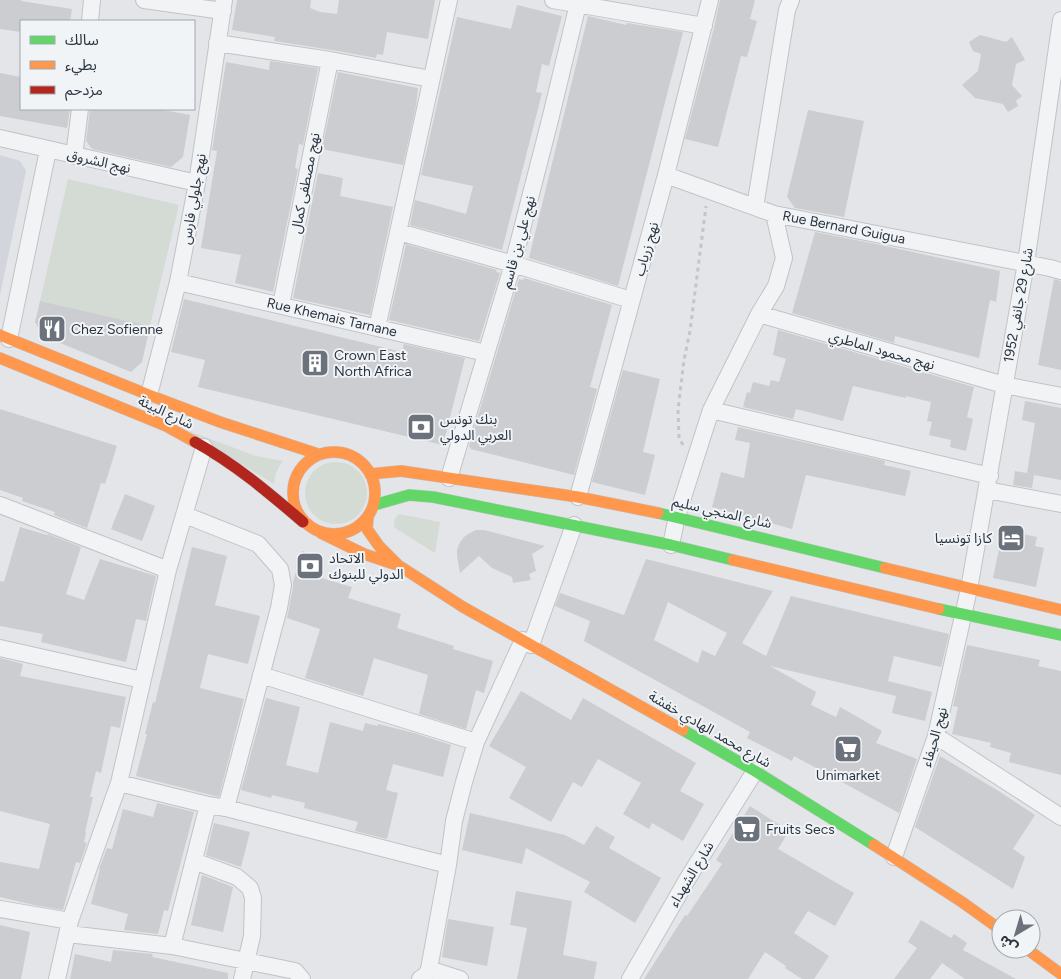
<svg xmlns="http://www.w3.org/2000/svg" width="1061" height="979" font-family="Figtree,'Noto Sans Arabic',sans-serif">
	<style>
		.built { fill: #d2d5db }
		.green { fill: #d4dbd4 }
		.building { fill: #cbcdd0; fill-rule: evenodd }
		.lines { fill: none; stroke-linecap: round; stroke-linejoin: round }
		.street-casing { stroke: #c1c3c6; stroke-width: 18 }
		.fast-casing { stroke: #c1c3c6; stroke-width: 12 }
		.slow-casing { stroke: #c1c3c6; stroke-width: 12 }
		.jam-casing { stroke: #c1c3c6; stroke-width: 12 }
		.path { stroke: #c3c6c8; stroke-width: 3; stroke-dasharray: 4 4; stroke-linecap: butt }
		.street { stroke: #f2f3f5; stroke-width: 16 }
		.fast { stroke: #63d668; stroke-width: 11 }
		.slow { stroke: #ff974d; stroke-width: 11 }
		.jam { stroke: #b3261e; stroke-width: 11 }
		.labels { text-anchor: middle; stroke-width: 4; stroke-linejoin: round; paint-order: stroke }
		.street-label { font-size: 14px; fill: #2b3440; stroke: #f1f4f7 }
		.poi-label { font-size: 14px; fill: #2b3440; stroke: #f1f4f7; text-anchor: start }
	</style>
	<rect width="100%" height="100%" fill="#e3e5e8"/>
	<path class="built" d="M 0,155 L 20,161 L 26,171 L 0,295 Z"/>
	<path class="green" d="M 68,179 L 179,205 L 150,326 L 40,301 Z
		M 186,430 L 256,456 L 283,461 C 277,468 275,475 274,484 Z
		M305 493a31 31 0 1 1 62 0a31 31 0 1 1-62 0Z
		M 399,514 L 440,522 L 435,553 L 395,528 C 393,522 394,518 399,514 Z"/>
	<path class="building" d="M 0,0 L 21,0 L 21,1 L 72,9 L 70,21 L 21,21 L 21,32 L 0,29 Z
		M 237,0 L 311,0 L 310,8 L 320,12 L 337,14 L 339,0 L 435,0 L 428,39 L 387,32 L 383,55 L 377,54 L 376,58 L 332,50 L 274,41 L 275,37 L 232,30 Z
		M 720,0 L 755,0 L 750,19 L 757,21 L 747,57 L 741,56 L 718,147 L 685,139 L 714,28 Z
		M 517,5 L 562,16 L 549,66 L 542,64 L 536,92 L 542,93 L 502,250 L 410,225 L 415,200 L 466,214 L 473,186 L 421,175 L 457,17 L 511,29 Z
		M 588,16 L 626,25 L 627,23 L 683,32 L 618,286 L 529,258 Z
		M 980,35 L 1006,42 L 1012,37 L 1025,60 L 1016,64 L 1012,85 L 1022,96 L 1016,101 L 1018,106 L 1008,112 L 1003,104 L 975,98 L 962,85 L 978,71 L 981,54 L 973,51 L 969,42 Z
		M 270,61 L 318,68 L 303,145 L 299,144 L 295,168 L 298,169 L 273,292 L 235,283 L 241,255 L 201,248 L 217,151 L 212,150 L 226,62 L 269,70 Z
		M 338,72 L 418,88 L 416,106 L 403,165 L 322,149 Z
		M 0,73 L 21,77 L 21,109 L 70,109 L 67,128 L 0,116 Z
		M 90,109 L 158,109 L 190,115 L 183,157 L 171,167 L 92,149 L 86,141 Z
		M 808,110 L 864,121 L 844,217 L 795,208 L 787,197 Z
		M 318,173 L 343,178 L 340,196 L 393,207 L 370,315 L 293,298 Z
		M 815,232 L 876,244 L 1000,271 L 996,302 L 990,300 L 979,358 L 895,336 L 894,343 L 792,313 Z
		M 406,244 L 497,270 L 496,272 L 500,273 L 479,341 L 389,320 Z
		M 524,278 L 612,305 L 590,387 L 597,389 L 574,475 L 471,449 L 469,446 L 519,279 L 523,280 Z
		M 1054,279 L 1061,281 L 1061,370 L 1038,365 Z
		M 184,299 L 402,352 L 404,344 L 465,358 L 443,445 L 198,387 L 205,360 L 171,352 Z
		M 40,301 L 150,326 L 142,362 L 131,372 L 43,336 L 35,322 Z
		M 778,330 L 974,387 L 967,417 L 973,419 L 966,451 L 950,447 L 951,440 L 929,435 L 932,422 L 927,421 L 931,402 L 906,396 L 906,398 L 853,386 L 843,421 L 796,409 L 793,419 L 743,407 L 747,392 L 750,393 L 753,382 L 769,386 L 771,380 L 779,382 L 786,359 L 773,355 Z
		M 623,370 L 660,379 L 643,452 L 655,455 L 645,495 L 592,482 Z
		M 1025,401 L 1061,408 L 1061,480 L 1034,475 L 1032,488 L 1013,485 L 1015,471 L 1027,473 L 1035,423 L 1022,420 Z
		M 0,409 L 117,446 L 105,484 L 101,483 L 87,528 L 54,515 L 55,512 L 22,501 L 23,498 L 0,490 Z
		M 738,427 L 885,461 L 884,465 L 911,471 L 905,496 L 806,475 L 792,529 L 712,507 L 721,472 L 744,478 L 750,443 L 735,440 Z
		M 125,494 L 155,506 L 142,541 L 111,529 Z
		M 20,527 L 47,535 L 48,534 L 81,547 L 66,594 L 84,600 L 100,559 L 156,576 L 146,621 L 136,619 L 126,662 L 41,642 L 43,634 L 0,626 L 0,581 L 4,582 Z
		M 476,530 L 484,530 L 545,546 L 532,554 L 536,571 L 529,574 L 531,580 L 513,583 L 512,577 L 492,568 L 479,556 L 460,573 L 457,556 L 457,550 L 459,544 L 464,537 L 470,533 Z
		M 1003,530 L 1037,537 L 1035,546 L 1044,548 L 1036,587 L 993,578 Z
		M 192,547 L 227,556 L 215,605 L 260,616 L 248,664 L 208,654 L 200,688 L 244,699 L 219,797 L 136,776 L 147,734 L 145,734 L 153,702 L 155,703 Z
		M 302,551 L 324,557 L 318,577 L 352,587 L 348,598 L 401,614 L 397,628 L 454,646 L 453,649 L 493,661 L 484,693 L 476,690 L 466,729 L 419,714 L 428,675 L 374,658 L 363,696 L 305,678 L 320,629 L 287,618 L 293,587 L 293,582 Z
		M 646,559 L 773,591 L 742,643 L 766,656 L 791,596 L 949,634 L 941,667 L 894,656 L 888,681 L 932,692 L 925,721 L 892,713 L 896,696 L 770,666 L 816,692 L 811,705 L 836,717 L 840,707 L 882,731 L 876,743 L 917,759 L 899,813 L 794,756 L 792,761 L 747,738 L 750,732 L 584,641 L 590,621 L 555,606 L 560,593 L 624,615 ZM 668,602 L 727,633 L 715,656 L 702,650 L 698,663 L 654,640 Z
		M 967,645 L 1040,660 L 1038,666 L 1061,671 L 1061,775 L 1009,762 L 1011,753 L 990,747 L 991,743 L 952,734 L 958,707 L 953,706 Z
		M 0,658 L 23,664 L 20,676 L 126,697 L 120,728 L 111,726 L 101,773 L 96,771 L 90,797 L 93,797 L 85,832 L 86,833 L 84,842 L 87,843 L 80,863 L 76,862 L 63,910 L 34,905 L 0,897 L 0,862 L 39,869 L 50,824 L 0,811 Z
		M 521,691 L 571,720 L 583,698 L 696,763 L 680,791 L 704,804 L 683,841 L 652,823 L 649,829 L 623,814 L 641,783 L 598,759 L 582,787 L 573,782 L 551,822 L 509,798 L 526,767 L 489,746 Z
		M 266,698 L 300,707 L 286,765 L 318,773 L 330,722 L 363,731 L 365,723 L 378,726 L 378,724 L 414,733 L 451,745 L 443,777 L 393,764 L 386,790 L 398,793 L 387,839 L 355,831 L 358,822 L 304,808 L 305,803 L 272,795 L 271,798 L 241,790 Z
		M 940,756 L 997,790 L 1035,815 L 1013,849 L 1025,857 L 1013,889 L 915,827 Z
		M 157,803 L 194,812 L 168,911 L 164,910 L 158,934 L 124,930 L 128,914 L 91,904 L 100,869 L 99,869 L 107,848 L 112,849 L 123,809 L 153,817 Z
		M 750,806 L 789,831 L 778,849 L 854,893 L 835,926 L 808,911 L 794,933 L 829,956 L 814,979 L 802,979 L 785,968 L 786,966 L 765,952 L 748,979 L 644,979 L 685,915 L 687,916 L 722,864 L 716,860 Z
		M 470,813 L 565,835 L 584,845 L 596,826 L 615,837 L 609,848 L 661,878 L 635,923 L 584,892 L 590,882 L 526,848 L 522,864 L 462,850 Z
		M 214,823 L 250,832 L 241,867 L 206,855 Z
		M 202,875 L 233,887 L 223,932 L 191,925 Z
		M 516,891 L 572,901 L 563,955 L 597,962 L 594,979 L 517,979 L 527,928 L 510,925 Z
		M 448,919 L 494,927 L 487,966 L 442,957 Z
		M 921,920 L 951,938 L 954,934 L 967,943 L 963,950 L 1016,979 L 965,979 L 942,963 L 930,979 L 894,979 L 917,948 L 908,942 Z
		M 0,925 L 30,932 L 21,979 L 0,979 Z
		M 113,950 L 153,954 L 152,957 L 228,973 L 228,979 L 70,979 L 75,954 L 111,962 Z"/>
	<g class="lines">
		<defs>
			<path id="street" d="M 144,0 L 223,11
				M 553,0 L 704,26
				M 90,21 L 92,0
				M 217,43 L 330,60 L 431,79
				M 0,138 L 197,183
				M 74,156 L 80,109
				M 666,175 L 774,214 L 1050,268 L 1061,271
				M 755,207 L 787,10 L 791,0
				M 399,232 L 513,264 L 631,300
				M 178,282 L 486,353
				M 281,305 L 330,60
				M 759,314 L 1004,385 L 1061,396
				M 377,328 L 449,0
				M 9,339 L 48,150
				M 149,395 L 178,282 L 197,183 L 224,0
				M 711,410 L 990,476
				M 449,478 L 513,264 L 550,120 L 578,4
				M 987,490 L 1061,504
				M 578,497 L 666,175 L 710,0
				M 0,505 L 168,570
				M 185,515 L 258,544 L 280,569 L 283,585 L 279,608 L 226,808
				M 671,545 L 677,516 L 711,410 L 759,314 L 776,286 L 784,258 L 774,214
				M 531,645 L 574,525
				M 0,648 L 142,680
				M 261,675 L 476,742
				M 936,736 L 1061,817
				M 119,783 L 208,805 L 226,808 L 448,865
				M 894,857 L 936,736 L 969,589 L 1026,263 L 1061,20
				M 194,861 L 237,877 L 250,888 L 253,898 L 252,936 L 242,979
				M 0,909 L 70,921
				M 68,934 L 172,946 L 295,971 L 302,979
				M 172,946 L 208,805
				M 429,969 L 460,979
				M 57,979 L 70,921 L 119,783 L 168,570 L 204,447
				M 420,979 L 426,975 L 429,969 L 448,865 L 454,821 L 464,782 L 476,742 L 523,640
				M 630,979 L 688,878 L 755,771"/>
			<path id="fast" d="M 374,505 L 409,495 L 433,497 L 671,545 L 733,560
				M 658,513 L 885,568
				M 939,609 L 1061,635
				M 683,730 L 755,771 L 874,845"/>
			<path id="slow" d="M 0,335 L 149,395 L 220,422 L 318,454
				M 0,358 L 166,426 L 195,442
				M293 493a41 41 0 1 1 82 0a41 41 0 1 1-82 0Z
				M 370,474 L 401,471 L 578,497 L 658,513
				M 368,517 L 367,529 L 379,546 L 398,565 L 463,607 L 683,730
				M 321,533 L 364,554 L 394,564
				M 733,560 L 939,609
				M 885,568 L 1061,610
				M 874,845 L 962,902 L 1001,930
				M 1027,949 L 1061,974"/>
			<path id="jam" d="M 195,442 C 235,464 268,492 303,522"/>
		</defs>
		<use href="#street" class="street-casing"/>
		<use href="#fast" class="fast-casing"/>
		<use href="#slow" class="slow-casing"/>
		<use href="#jam" class="jam-casing"/>
		<path class="path" d="M 683,445 L 679,438 L 678,410 L 684,360 L 690,331 L 706,206"/>
		<use href="#street" class="street"/>
		<use href="#fast" class="fast"/>
		<use href="#slow" class="slow"/>
		<use href="#jam" class="jam"/>
	</g>
	<defs>
		<symbol id="restaurant-square" viewBox="-11 -11 22 22"><rect x="-9" y="-9" width="18" height="18" rx="4" fill="#6b727b" stroke="#f1f4f7"/><path d="M-5-6h1v4h1v-4h1v4h1v-4h1v5L-1.5 .5V6h-2V.5L-5-1ZM5-6V6H3V1.5H1.5Q1.5-4 5-6Z" fill="#fff"/></symbol>
		<symbol id="building-square" viewBox="-11 -11 22 22"><rect x="-9" y="-9" width="18" height="18" rx="4" fill="#6b727b" stroke="#f1f4f7"/><path d="M-4-6H4V6H1V3H-1V6H-4ZM-2.5-4.3h1.7v1.8h-1.7ZM.8-4.3h1.7v1.8H.8ZM-2.5-1h1.7V.8h-1.7ZM.8-1h1.7V.8H.8Z" fill="#fff"/></symbol>
		<symbol id="bank-square" viewBox="-11 -11 22 22"><rect x="-9" y="-9" width="18" height="18" rx="4" fill="#6b727b" stroke="#f1f4f7"/><path d="M-6-4H6V4H-6ZM0-2.3a2.3 2.3 0 1 0 0 4.6a2.3 2.3 0 1 0 0-4.6Z" fill="#fff"/></symbol>
		<symbol id="hotel-square" viewBox="-11 -11 22 22"><rect x="-9" y="-9" width="18" height="18" rx="4" fill="#6b727b" stroke="#f1f4f7"/><path d="M-6-4.5h1.5V1H6V5H4.5V3h-9V5H-6ZM-4 0a1.8 1.8 0 1 1 3.6 0ZM.5 0V-2.5h3Q6-2.5 6 0Z" fill="#fff"/></symbol>
		<symbol id="supermarket-square" viewBox="-11 -11 22 22"><rect x="-9" y="-9" width="18" height="18" rx="4" fill="#6b727b" stroke="#f1f4f7"/><path d="M-6-5.5h2.5l.6 2H6L4.5 2H-2.5L-4.4-4H-6ZM-1.5 3.2a1.3 1.3 0 1 0 .1 0ZM3 3.2a1.3 1.3 0 1 0 .1 0Z" fill="#fff"/></symbol>
	</defs>
	<g fill-rule="evenodd">
		<use href="#restaurant-square" x="36" y="313" width="32" height="32"/>
		<use href="#building-square" x="299" y="347" width="32" height="32"/>
		<use href="#bank-square" x="405" y="411" width="32" height="32"/>
		<use href="#hotel-square" x="995" y="522" width="32" height="32"/>
		<use href="#bank-square" x="294" y="550" width="32" height="32"/>
		<use href="#supermarket-square" x="832" y="733" width="32" height="32"/>
		<use href="#supermarket-square" x="731" y="813" width="32" height="32"/>
	</g>
	<g class="labels">
		<g class="street-label">
			<text transform="translate(99 161) rotate(13)" y="5">نهج الشروق</text>
			<text transform="translate(305 183) rotate(-79)" y="5">نهج مصطفى كمال</text>
			<text transform="translate(193 199) rotate(-80)" y="5">نهج جلولي فارس</text>
			<text transform="translate(844 227) rotate(11)" y="5">Rue Bernard Guigua</text>
			<text transform="translate(518 242) rotate(-75)" y="5">نهج علي بن قاسم</text>
			<text transform="translate(646 249) rotate(-74)" y="5">نهج زرياب</text>
			<text transform="translate(1018 305) rotate(-80)" y="5">شارع 29 جانفي 1952</text>
			<text transform="translate(332 317) rotate(13)" y="5">Rue Khemais Tarnane</text>
			<text transform="translate(882 350) rotate(16)" y="5">نهج محمود الماطري</text>
			<text transform="translate(166 412) rotate(25)" y="5">شارع البيئة</text>
			<text transform="translate(722 512) rotate(13)" y="5">شارع المنجي سليم</text>
			<text transform="translate(710 729) rotate(30)" y="5">شارع محمد الهادي خفشة</text>
			<text transform="translate(934 737) rotate(-74)" y="5">نهج الحيفاء</text>
			<text transform="translate(691 874) rotate(-59)" y="5">شارع الشهداء</text>
		</g>
		<g class="poi-label">
			<text x="71" y="334">Chez Sofienne</text>
			<text x="334" y="360">Crown East<tspan x="334" dy="16">North Africa</tspan></text>
			<text x="440" y="424">بنك تونس<tspan x="440" dy="16">العربي الدولي</tspan></text>
			<text x="992" y="543" text-anchor="end">كازا تونسيا</text>
			<text x="329" y="563">الاتحاد<tspan x="329" dy="16">الدولي للبنوك</tspan></text>
			<text x="848" y="780" text-anchor="middle">Unimarket</text>
			<text x="766" y="834">Fruits Secs</text>
		</g>
	</g>
	<rect x="20" y="20" width="175" height="90" fill="#f1f4f7" stroke="#a2a7ae"/>
	<rect x="30" y="36" width="25" height="8" fill="#63d668" stroke="#a2a7ae"/>
	<text x="65" y="45" font-size="15" fill="#2b3440">سالك</text>
	<rect x="30" y="61" width="25" height="8" fill="#ff974d" stroke="#a2a7ae"/>
	<text x="65" y="70" font-size="15" fill="#2b3440">بطيء</text>
	<rect x="30" y="86" width="25" height="8" fill="#b3261e" stroke="#a2a7ae"/>
	<text x="65" y="95" font-size="15" fill="#2b3440">مزدحم</text>
	<g transform="translate(1016 934) rotate(218)"><circle r="24" fill="#f1f4f7" stroke="#a2a7ae"/>
	<path d="M0-4L9 19L0 12L-9 19Z" fill="#6b727b"/>
	<text y="-8" font-size="14" font-weight="bold" text-anchor="middle" fill="#2b3440">ش</text>
	</g>
</svg>
